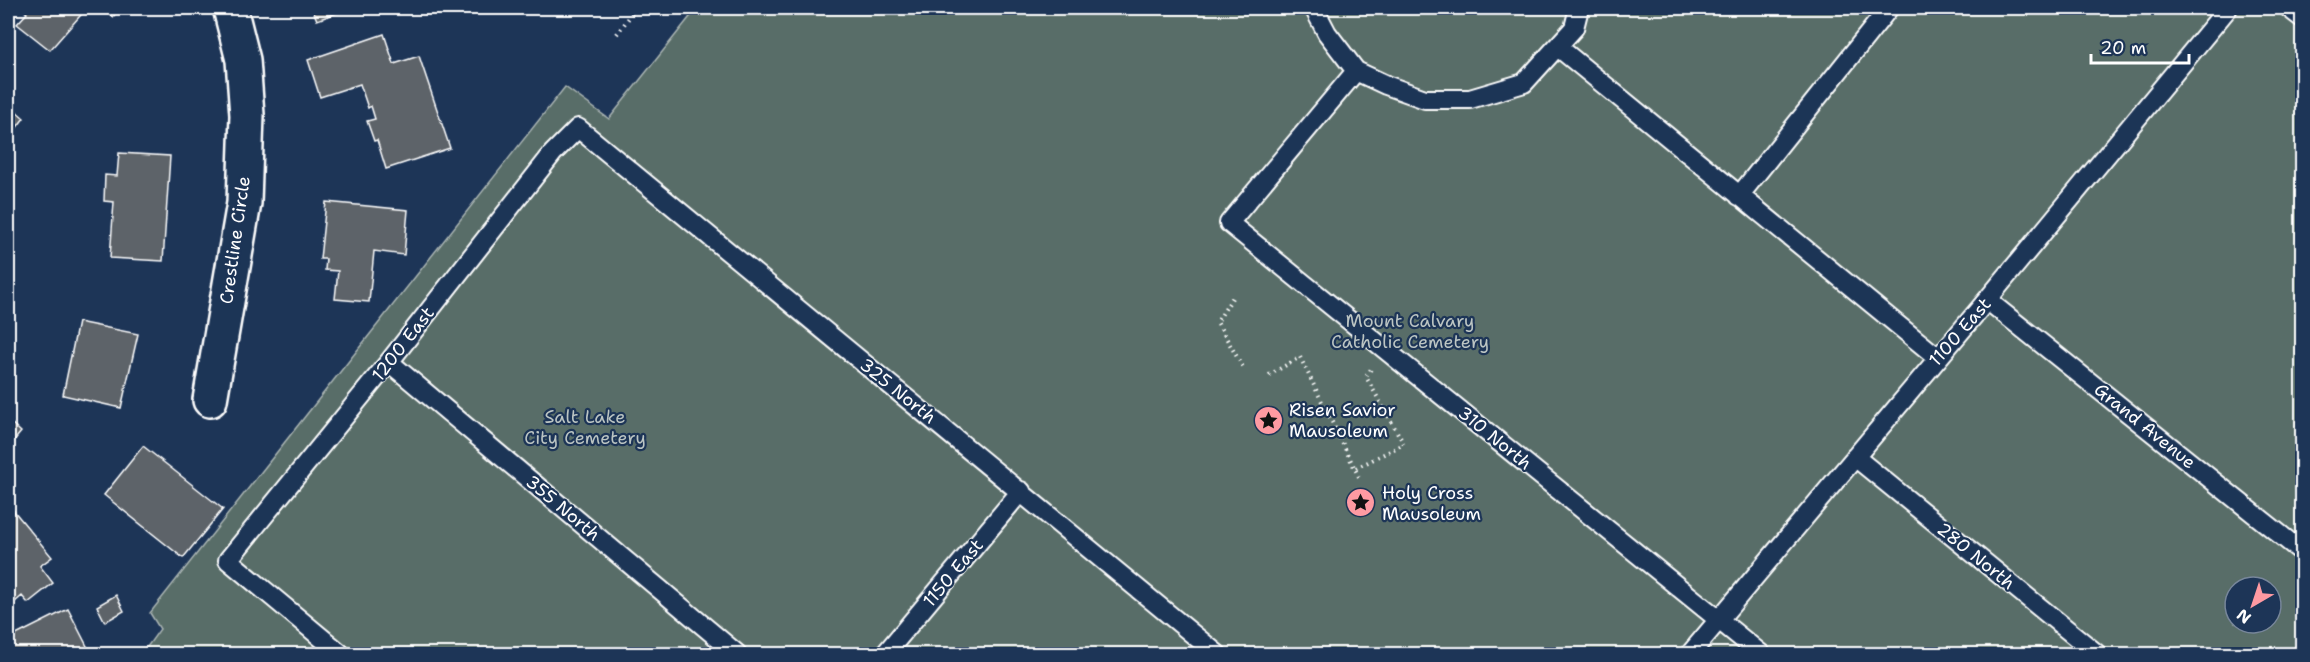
<svg xmlns="http://www.w3.org/2000/svg" width="2310" height="662" font-family="'Shantell Sans',sans-serif">
	<style>
		.green { fill: #586d68; stroke: #acb6b4; stroke-width: 1.5; fill-rule: evenodd }
		.building { fill: #5d6369; stroke: #fff; stroke-width: 1.5 }
		.lines { fill: none; stroke-linecap: round; stroke-linejoin: round }
		.service-casing { stroke: #fff; stroke-width: 22 }
		.minor-casing { stroke: #fff; stroke-width: 38 }
		.path { stroke: #fff; stroke-width: 4; stroke-dasharray: 1.5 4.5; stroke-linecap: butt }
		.service { stroke: #1d3557; stroke-width: 18 }
		.minor { stroke: #1d3557; stroke-width: 33 }
		.labels { text-anchor: middle; stroke-width: 4.5; stroke-linejoin: round; paint-order: stroke }
		.street-label { font-size: 18px; fill: #fff; stroke: #1d3557 }
		.park-label { font-size: 18px; fill: #bcc5c3; stroke: #1d3557 }
		.poi-label { font-size: 18px; fill: #fff; stroke: #1d3557; text-anchor: start }
	</style>
	<rect width="100%" height="100%" fill="#1d3557"/>
	<filter id="ink" filterUnits="userSpaceOnUse"><feTurbulence type="fractalNoise" baseFrequency=".0167" numOctaves="2"/><feDisplacementMap in="SourceGraphic" scale="12" xChannelSelector="R" yChannelSelector="G"/><feConvolveMatrix kernelMatrix="1 2 1 2 8 2 1 2 1" color-interpolation-filters="sRGB"/></filter>
	<g filter="url(#ink)">
		<path class="green" d="M 697,8 L 2302,8 L 2302,654 L 142,654 L 160,629 L 150,613 L 565,87 L 609,119 ZM 2235,587 L 2271,587 L 2271,623 L 2235,623 Z"/>
		<path class="building" d="M 21,8 L 87,8 L 50,50 L 17,24 L 27,13 Z
			M 102,8 L 120,8 L 113,17 Z
			M 312,8 L 351,8 L 317,20 Z
			M 384,34 L 394,64 L 419,56 L 450,148 L 386,169 L 377,140 L 374,141 L 367,121 L 375,119 L 371,106 L 368,108 L 360,84 L 320,97 L 308,60 Z
			M 8,104 L 24,118 L 8,139 Z
			M 119,153 L 170,156 L 163,261 L 110,258 L 114,202 L 104,201 L 105,175 L 117,176 Z
			M 326,202 L 408,210 L 404,255 L 374,251 L 369,302 L 335,299 L 338,271 L 325,270 L 326,259 L 320,259 Z
			M 78,322 L 138,334 L 121,408 L 63,395 Z
			M 8,420 L 21,432 L 8,448 Z
			M 143,446 L 223,509 L 183,558 L 104,495 Z
			M 9,505 L 52,557 L 40,566 L 53,583 L 28,603 L 22,596 L 15,602 L 8,593 Z
			M 116,595 L 124,611 L 105,622 L 97,606 Z
			M 68,609 L 91,654 L 8,654 L 8,639 Z"/>
		<g class="lines">
			<defs>
				<path id="service" d="M 1314,8 L 1327,33 L 1356,71 L 1386,85 L 1425,99 L 1470,99 L 1524,83 L 1574,28 L 1579,8
					M 2289,8 L 2302,18
					M 1558,47 L 1937,357
					M 1356,71 L 1229,223 L 1761,654
					M 1739,196 L 1889,8
					M 1987,300 L 2302,552
					M 389,362 L 737,654
					M 1855,457 L 2097,654
					M 341,654 L 228,560 L 389,362 L 553,153 L 578,128 L 1217,654
					M 885,654 L 1021,491
					M 1690,654 L 1987,300 L 2228,8"/>
				<path id="minor" d="M 210,400 L 244,203 L 247,115 L 243,60 L 230,8"/>
			</defs>
			<use href="#service" class="service-casing"/>
			<use href="#minor" class="minor-casing"/>
			<path class="path" d="M 617,34 L 636,8
				M 1232,298 L 1217,322 L 1244,369
				M 1269,375 L 1300,357 L 1359,477
				M 1356,468 L 1404,444 L 1366,377 L 1371,369"/>
			<use href="#service" class="service"/>
			<use href="#minor" class="minor"/>
		</g>
	</g>
	<defs>
		<symbol id="sight-disc" viewBox="-11 -11 22 22"><circle r="9.5" fill="#ff9aa2" stroke="#1d3557"/><path d="M0-6L1.8-2.2L6-1.7L2.9 1.2L3.7 5.4L0 3.3L-3.7 5.4L-2.9 1.2L-6-1.7L-1.8-2.2Z" fill="#111"/></symbol>
	</defs>
	<g fill-rule="evenodd">
		<use href="#sight-disc" x="1252" y="404" width="33" height="33"/>
		<use href="#sight-disc" x="1344" y="486" width="33" height="33"/>
	</g>
	<g class="labels">
		<g class="street-label">
			<text transform="translate(235 240) rotate(-82)" y="6">Crestline Circle</text>
			<text transform="translate(1960 332) rotate(-49)" y="6">1100 East</text>
			<text transform="translate(403 344) rotate(-52)" y="6">1200 East</text>
			<text transform="translate(898 391) rotate(39)" y="6">325 North</text>
			<text transform="translate(2145 426) rotate(39)" y="6">Grand Avenue</text>
			<text transform="translate(1495 438) rotate(39)" y="6">310 North</text>
			<text transform="translate(563 508) rotate(40)" y="6">355 North</text>
			<text transform="translate(1976 556) rotate(39)" y="6">280 North</text>
			<text transform="translate(953 573) rotate(-50)" y="6">1150 East</text>
		</g>
		<g class="park-label">
			<text x="1410" y="327">Mount Calvary<tspan x="1410" dy="21">Catholic Cemetery</tspan></text>
			<text x="585" y="423">Salt Lake<tspan x="585" dy="21">City Cemetery</tspan></text>
		</g>
		<g class="poi-label">
			<text x="1289" y="416">Risen Savior<tspan x="1289" dy="21">Mausoleum</tspan></text>
			<text x="1382" y="499">Holy Cross<tspan x="1382" dy="21">Mausoleum</tspan></text>
		</g>
	</g>
	<rect width="2310" height="662" fill="none" stroke="#1d3557" stroke-width="30"/>
	<rect x="15" y="15" width="2280" height="632" fill="none" stroke="#fff" stroke-width="2" filter="url(#ink)"/>
	<g transform="translate(2253 605) rotate(219)"><circle r="28" fill="#1d3557" stroke="#77869a" stroke-width="1.5"/>
	<path d="M0-4.5L10 22L0 15L-10 22Z" fill="#ff9aa2"/>
	<text y="-9" font-size="16" font-weight="bold" text-anchor="middle" fill="#ffffff">N</text>
	</g>
	<path d="M2091 54v9h98v-9" fill="none" stroke="#ffffff" stroke-width="3"/>
	<text x="2100" y="54" font-size="18" fill="#ffffff" stroke="#1d3557" stroke-width="4.5" paint-order="stroke">20 m</text>
</svg>
